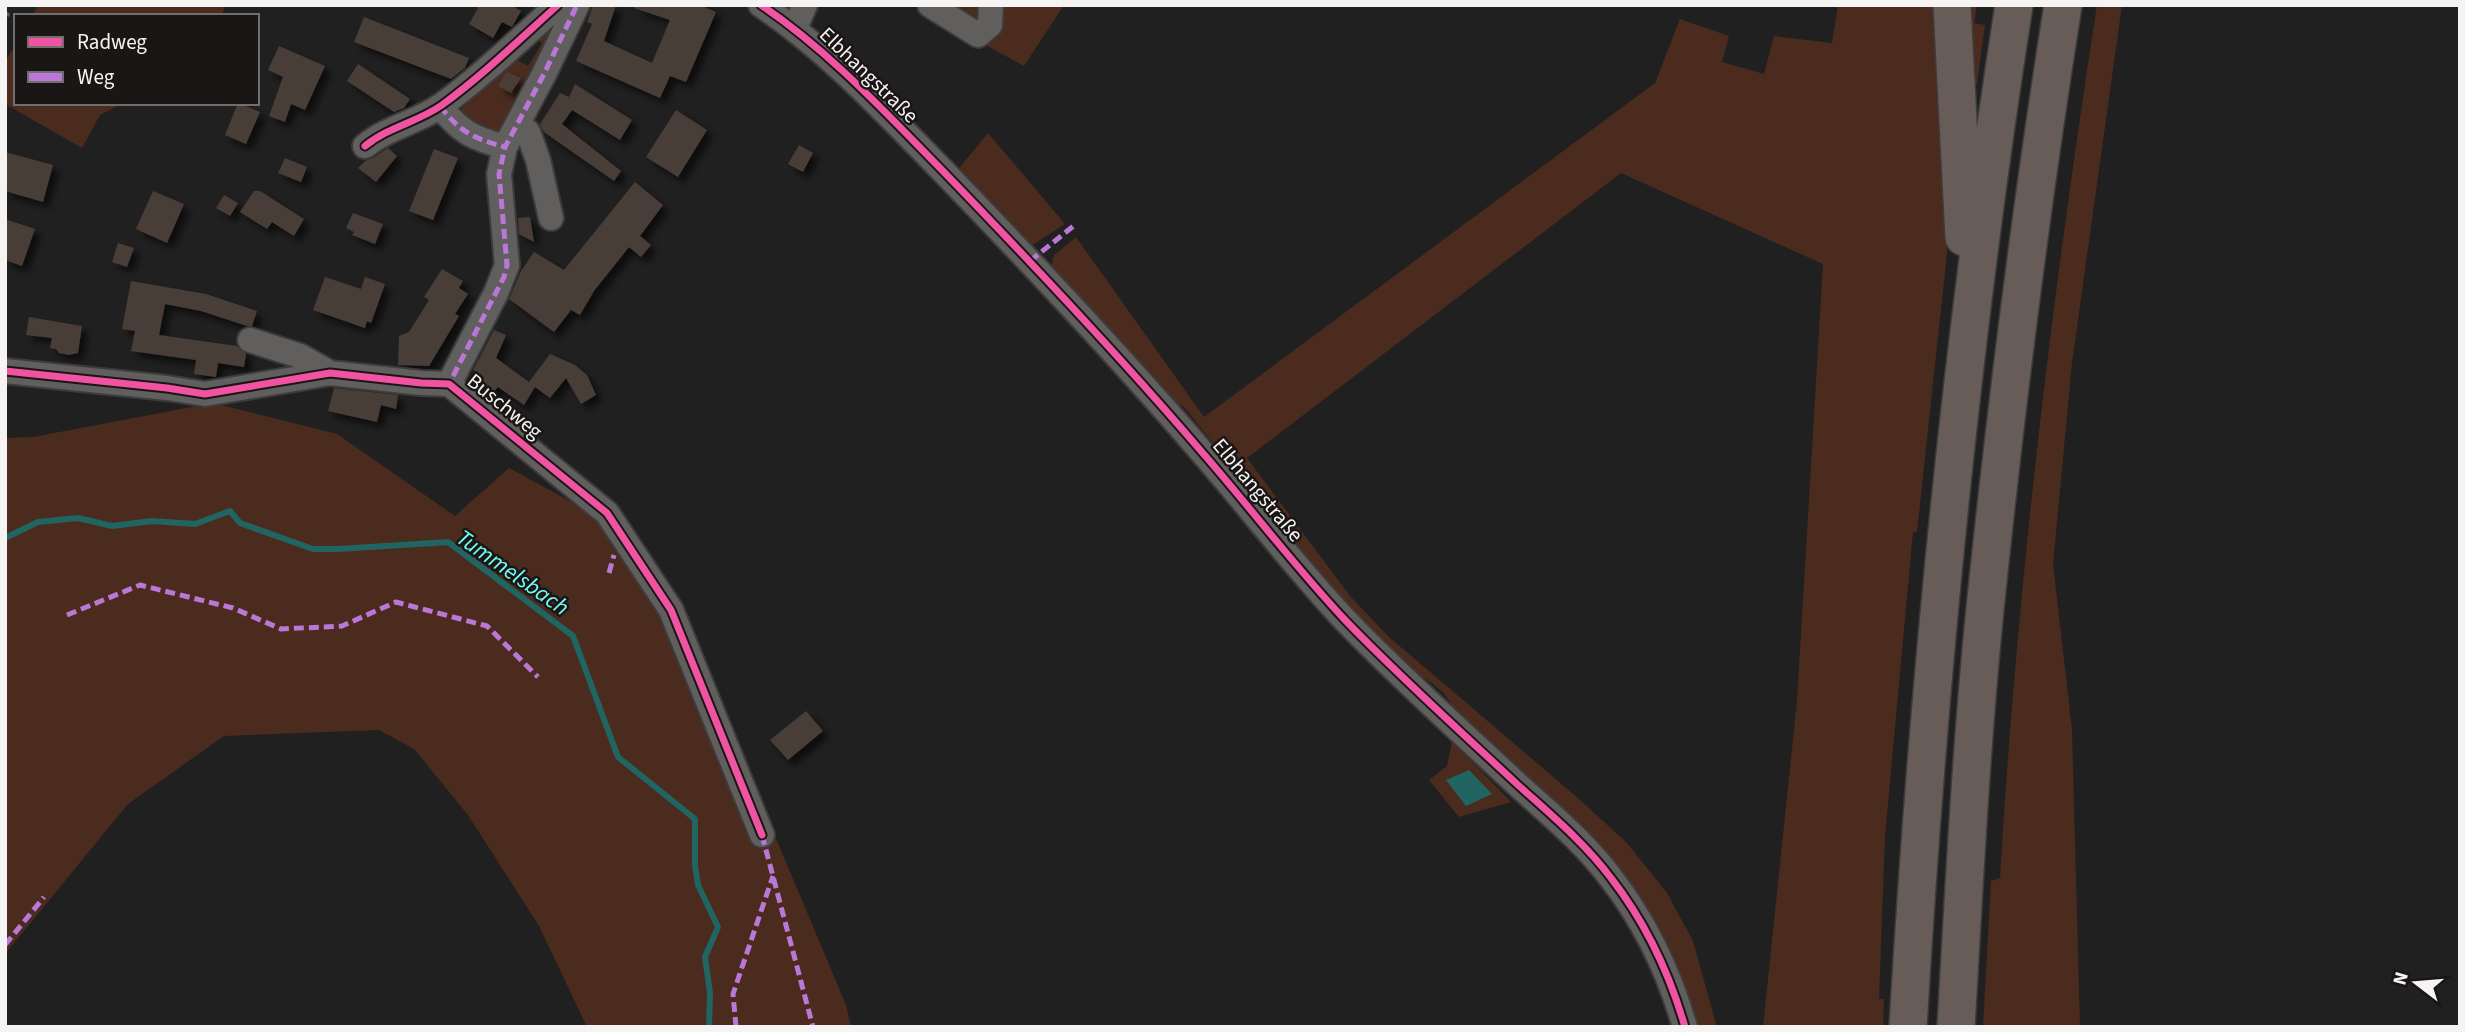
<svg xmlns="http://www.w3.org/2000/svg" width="2465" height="1032" font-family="'Source Sans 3',sans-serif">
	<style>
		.green { fill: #4a2b1e }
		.water { fill: #206562 }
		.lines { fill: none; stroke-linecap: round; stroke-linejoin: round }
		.stream { stroke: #206562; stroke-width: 6 }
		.building { fill: #483d39; filter: url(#shadow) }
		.minor-casing { stroke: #3d3c3c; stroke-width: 28 }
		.highway-casing { stroke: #3d3c3c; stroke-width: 40 }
		.path { stroke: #5d5c5c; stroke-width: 3.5; stroke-dasharray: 5 5; stroke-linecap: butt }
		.minor { stroke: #605f5e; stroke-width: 24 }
		.highway { stroke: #675c57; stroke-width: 37 }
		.quiet { stroke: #ba77d6; stroke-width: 5; stroke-dasharray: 10 5; stroke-linecap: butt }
		.cycleway-casing { stroke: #191615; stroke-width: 11 }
		.cycleway { stroke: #f153a3; stroke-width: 7 }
		.labels { text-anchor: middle; stroke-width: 5; stroke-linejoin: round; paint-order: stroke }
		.street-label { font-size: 21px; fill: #f5f4f3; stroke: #191615 }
		.water-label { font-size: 23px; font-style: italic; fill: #72fcf4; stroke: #191615 }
	</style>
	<defs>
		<filter id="shadow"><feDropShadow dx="6" dy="6" stdDeviation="3.5" flood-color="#0009"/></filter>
	</defs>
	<rect width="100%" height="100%" fill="#212020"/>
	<path class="green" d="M 38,5 L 225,5 L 222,16 L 32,16 Z
		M 912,5 L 1064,5 L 1024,66 Z
		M 1838,5 L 1946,5 L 1952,207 L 1917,532 L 1913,532 L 1885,836 L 1879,999 L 1884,999 L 1883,1027 L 1763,1027 L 1797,701 L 1823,264 L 1621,173 L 1247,458 L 1350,596 L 1389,637 L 1578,798 L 1627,843 L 1667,893 L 1693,941 L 1717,1027 L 1692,1027 L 1669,955 L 1464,724 L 1444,693 L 1429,681 L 1407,669 L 1344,604 L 1184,407 L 1163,396 L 1050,273 L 1054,255 L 1076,237 L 1204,417 L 1655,83 L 1680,19 L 1729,36 L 1722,62 L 1764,74 L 1774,36 L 1832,43 Z
		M 1969,5 L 1977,5 L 1974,23 L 1985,25 L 1977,84 L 1972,84 Z
		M 2097,5 L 2122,5 L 2072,363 L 2053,564 L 2072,730 L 2080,1027 L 1983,1027 L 1991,881 L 2000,878 C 2017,586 2052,295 2097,5 Z
		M 563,8 L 504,129 L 490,134 L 462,116 L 462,109 L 466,102 L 515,59 L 528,66 L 542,43 L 532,35 Z
		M 16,44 L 16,103 L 123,103 L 100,115 L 82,148 L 5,104 L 5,62 Z
		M 988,133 L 1065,224 L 1028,248 L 955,173 Z
		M 213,403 L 337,434 L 455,516 L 509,468 L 592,513 L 725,717 L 846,1005 L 851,1027 L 587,1027 L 539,926 L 468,815 L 414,749 L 379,730 L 224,736 L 128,804 L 5,954 L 5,438 L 33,437 Z
		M 1452,741 L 1511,802 L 1459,817 L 1429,780 L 1447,766 Z"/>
	<path class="water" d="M 1469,770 L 1492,794 L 1466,806 L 1446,780 Z"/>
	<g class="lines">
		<path class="stream" d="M 5,538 L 38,522 L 78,518 L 112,526 L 152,521 L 195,524 L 230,511 L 240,523 L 313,549 L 338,549 L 448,542 L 573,636 L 618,757 L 695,819 L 695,865 L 698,885 L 718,927 L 705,957 L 710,993 L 709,1027"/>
	</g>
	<path class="building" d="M 473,5 L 511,5 L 521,11 L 512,27 L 502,22 L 493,38 L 469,24 L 478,8 Z
		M 593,5 L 616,5 L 604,41 L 652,63 L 670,20 L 634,8 L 635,5 L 699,5 L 716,12 L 686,82 L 670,76 L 660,98 L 576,61 L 592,24 L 587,22 Z
		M 364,17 L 469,58 L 465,68 L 451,79 L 354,42 Z
		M 279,46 L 325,66 L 305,110 L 291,104 L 285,122 L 269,116 L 283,77 L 268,70 Z
		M 358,64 L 410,99 L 404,108 L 394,112 L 347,81 Z
		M 506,72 L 521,78 L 511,93 L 498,86 Z
		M 575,84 L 632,120 L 620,140 L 572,110 L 562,124 L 621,171 L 614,181 L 544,132 L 540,124 L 560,93 L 569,97 Z
		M 238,103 L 260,112 L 246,144 L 225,135 Z
		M 676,110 L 707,130 L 678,177 L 646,157 Z
		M 799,145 L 813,153 L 803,172 L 788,164 Z
		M 388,148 L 397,156 L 376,182 L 358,168 L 365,161 L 373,158 Z
		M 434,149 L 458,158 L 433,220 L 409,211 Z
		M 5,152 L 53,165 L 43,202 L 5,191 Z
		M 285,158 L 307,167 L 301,182 L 278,173 Z
		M 635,182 L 663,205 L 640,236 L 651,245 L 641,257 L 629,247 L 594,291 L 580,315 L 571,310 L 554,332 L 509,299 L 521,271 L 534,252 L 564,270 Z
		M 153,191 L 184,204 L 167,243 L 136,229 Z
		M 254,191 L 260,191 L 304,219 L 294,236 L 272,222 L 267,229 L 240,212 Z
		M 224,195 L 238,203 L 230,216 L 216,208 Z
		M 353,213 L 383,224 L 375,244 L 352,235 L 354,232 L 346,228 Z
		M 530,217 L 534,242 L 519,234 L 518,218 Z
		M 5,219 L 35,229 L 22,266 L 5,260 Z
		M 118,243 L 134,248 L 127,267 L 112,262 Z
		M 442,269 L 463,281 L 459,288 L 468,294 L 455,314 L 459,316 L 429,366 L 398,365 L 399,336 L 409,332 L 429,300 L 424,297 Z
		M 325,277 L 361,289 L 365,277 L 385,284 L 371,323 L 367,321 L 365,328 L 313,310 Z
		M 131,281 L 206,294 L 257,311 L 252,326 L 247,326 L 201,311 L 165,304 L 159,335 L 237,346 L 246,354 L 244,367 L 218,363 L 216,377 L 194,374 L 196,360 L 131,351 L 135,331 L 122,329 Z
		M 29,317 L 82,326 L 78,353 L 69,355 L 59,353 L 56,349 L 50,348 L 52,338 L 26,335 Z
		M 494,330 L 506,335 L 496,358 L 529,382 L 550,354 L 575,365 L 587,375 L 596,395 L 581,404 L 566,378 L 550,398 L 535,387 L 524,405 L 498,387 L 489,397 L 477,387 L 484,377 L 473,370 Z
		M 334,388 L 398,395 L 396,409 L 381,405 L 377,422 L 328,411 Z
		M 806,711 L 823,731 L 788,760 L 770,740 Z"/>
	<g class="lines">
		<defs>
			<path id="minor" d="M 761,5 C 829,51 884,111 941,169 C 1030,261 1118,354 1201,451 C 1250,507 1295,567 1346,621 C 1401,678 1460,731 1518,785 C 1550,814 1585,843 1611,878 C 1646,923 1669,972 1685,1027
				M 930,5 L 978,35 L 990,25 L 991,5
				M 795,28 L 805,5
				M 440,106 C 461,133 473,138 505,147
				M 518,124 L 528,132 L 538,160 L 551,218
				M 365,146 C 388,127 418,122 442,105 C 483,75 520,39 558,5
				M 250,340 L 300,356 L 330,373
				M 5,371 L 167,388 L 205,394 L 330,373 L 421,383 L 449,384 L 607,513 L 671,610 L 762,835
				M 449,384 L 496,293 L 507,265 L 499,174 L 505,147 L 544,74 L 577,5"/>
			<path id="highway" d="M 1952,5 L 1964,237
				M 1908,1027 C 1928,685 1961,344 2014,5
				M 1956,1027 C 1964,888 1971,748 1985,609 C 2006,407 2031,206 2063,5"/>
		</defs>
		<use href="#minor" class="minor-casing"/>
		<use href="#highway" class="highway-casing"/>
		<path class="path" d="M 5,13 L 16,19"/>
		<use href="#minor" class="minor"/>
		<use href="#highway" class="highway"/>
		<path class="quiet" d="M 440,106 C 461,133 473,138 505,147
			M 1030,261 L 1076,224
			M 443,383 L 449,384 L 504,277 L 507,265 L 499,174 L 505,147 L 544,74 L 577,5
			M 609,573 L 614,555
			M 67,615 L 140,585 L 233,608 L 281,629 L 342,626 L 396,602 L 487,626 L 538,677
			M 762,835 L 813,1027
			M 5,945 L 44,897
			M 736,1027 L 733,994 L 773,876"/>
		<defs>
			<path id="cycleway" d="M 761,5 C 829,51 884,111 941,169 C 1030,261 1118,354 1201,451 C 1250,507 1295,567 1346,621 C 1401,678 1460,731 1518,785 C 1550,814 1585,843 1611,878 C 1646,923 1669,972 1685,1027
				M 365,146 C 388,127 418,122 442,105 C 483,75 520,39 558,5
				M 5,371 L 167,388 L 205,394 L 330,373 L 421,383 L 449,384 L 607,513 L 671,610 L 762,835"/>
		</defs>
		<use href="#cycleway" class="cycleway-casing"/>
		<use href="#cycleway" class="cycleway"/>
	</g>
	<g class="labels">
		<g class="street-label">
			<text transform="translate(869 75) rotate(44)" y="7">Elbhangstraße</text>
			<text transform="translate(505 406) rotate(39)" y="7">Buschweg</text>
			<text transform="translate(1258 490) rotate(50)" y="7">Elbhangstraße</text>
		</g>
		<g class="water-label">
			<text transform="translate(513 572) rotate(35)" y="8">Tummelsbach</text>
		</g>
	</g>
	<rect width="2465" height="1032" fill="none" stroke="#f5f4f3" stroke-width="14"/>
	<rect x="14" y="14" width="245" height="91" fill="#191615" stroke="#716f6e" stroke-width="2"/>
	<rect x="28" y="37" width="35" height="10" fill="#f153a3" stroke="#716f6e" stroke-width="2"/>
	<text x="77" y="49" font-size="21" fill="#f5f4f3">Radweg</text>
	<rect x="28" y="72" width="35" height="10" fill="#ba77d6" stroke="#716f6e" stroke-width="2"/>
	<text x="77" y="84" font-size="21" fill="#f5f4f3">Weg</text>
	<g transform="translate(2416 983) rotate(286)" stroke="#191615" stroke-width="5" paint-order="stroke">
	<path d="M0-5L12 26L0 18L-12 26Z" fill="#f5f4f3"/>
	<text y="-10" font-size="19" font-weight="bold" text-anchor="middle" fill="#f5f4f3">N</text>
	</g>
</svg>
